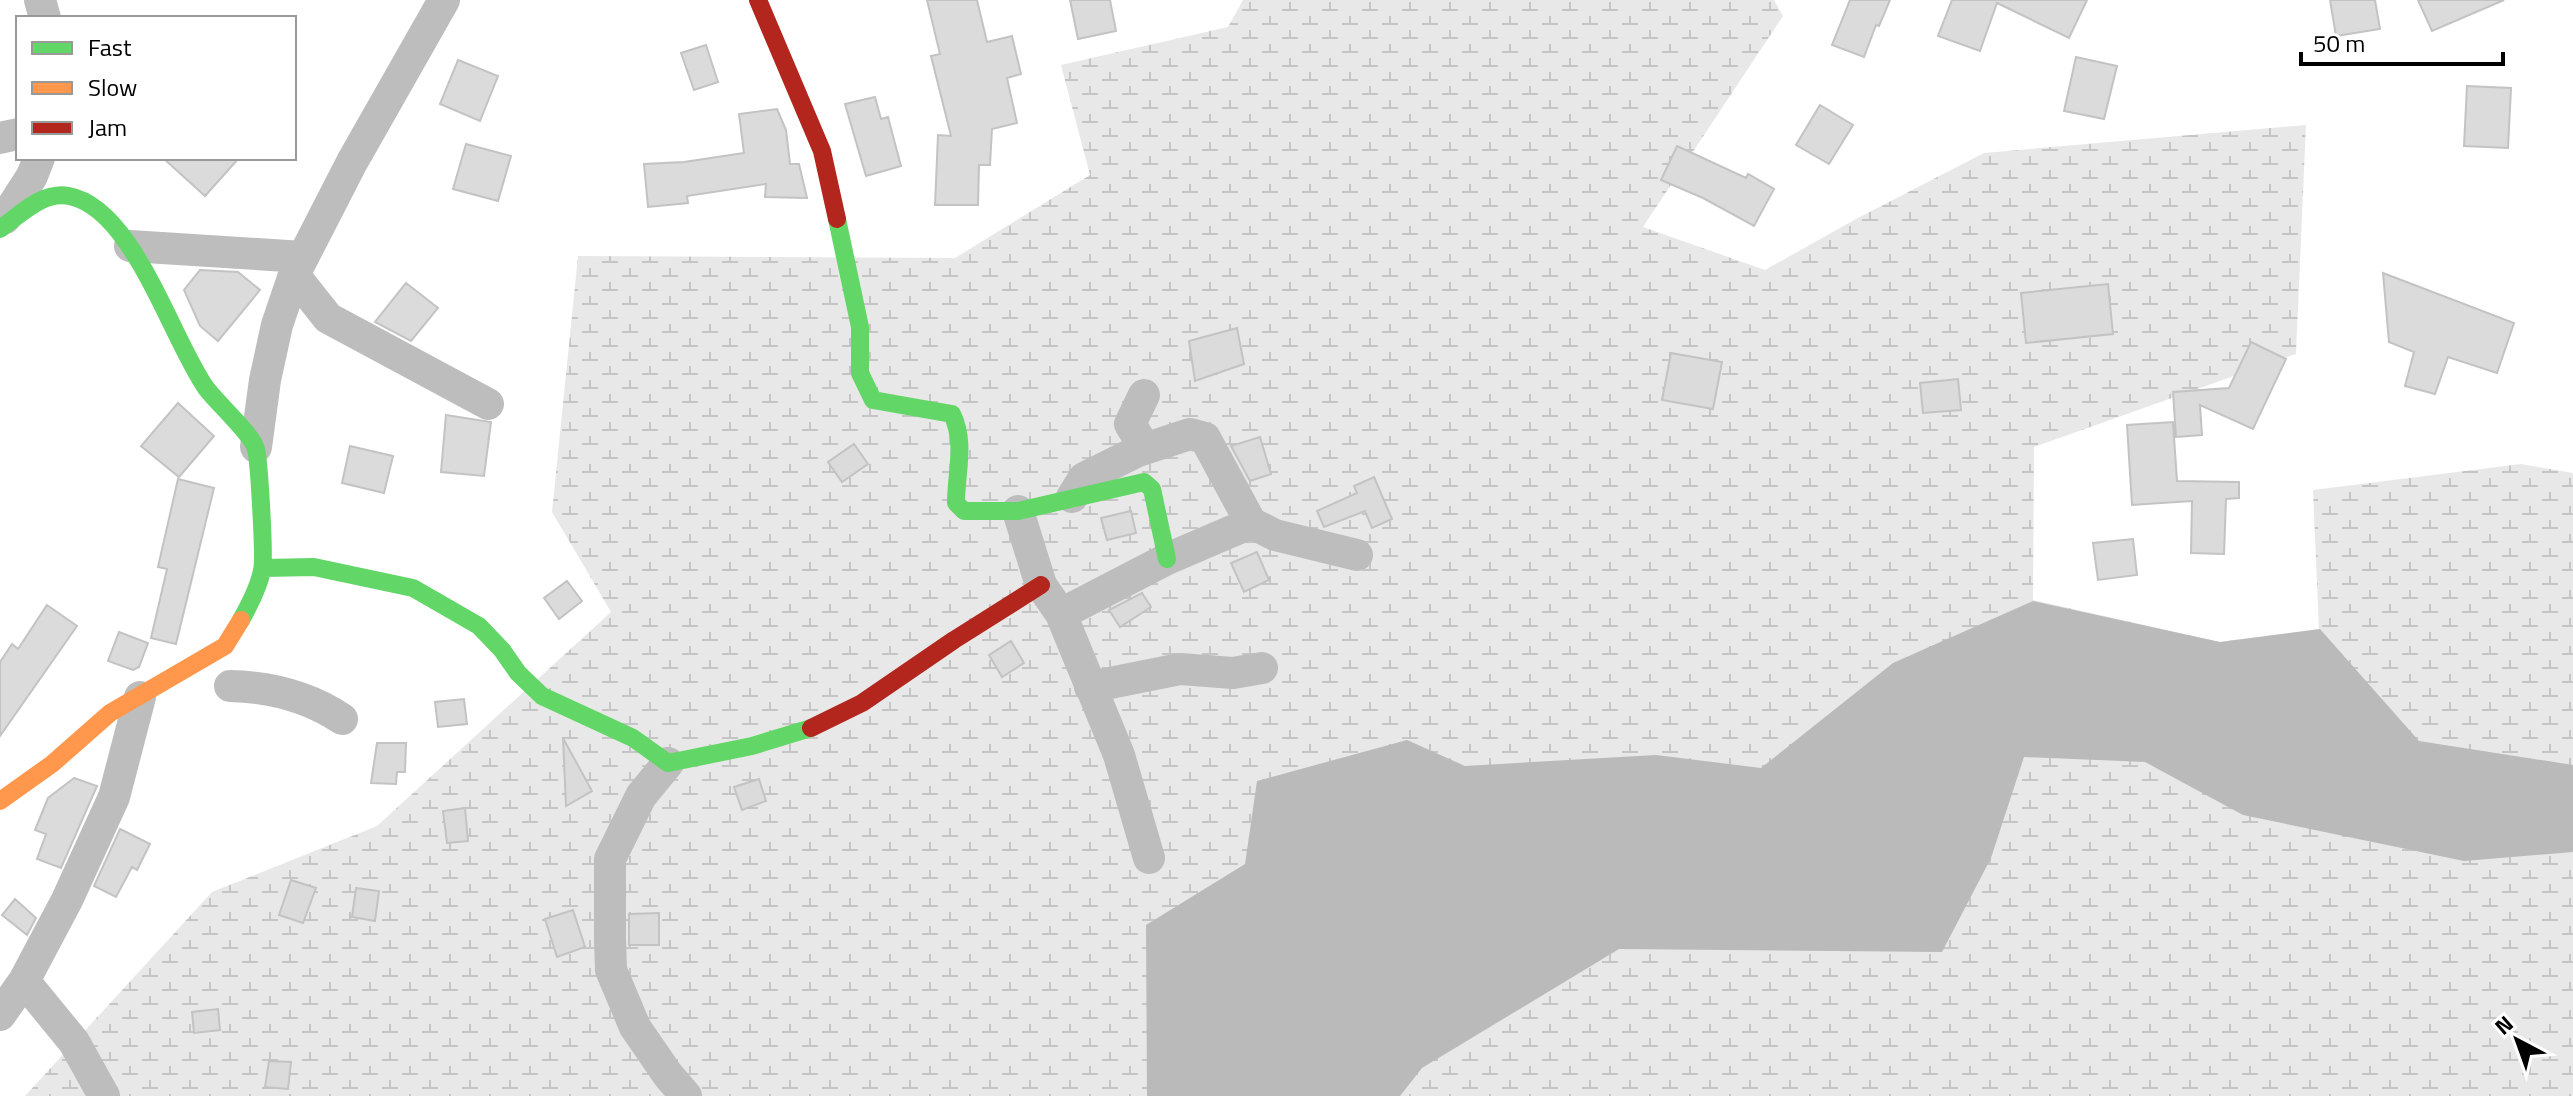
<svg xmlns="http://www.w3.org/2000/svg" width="2573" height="1096" font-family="'Titillium Web',sans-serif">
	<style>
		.wetland { fill: url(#wetland-marsh) }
		.water { fill: #bababa }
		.building { fill: #dbdbdb; stroke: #c3c3c3; stroke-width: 2 }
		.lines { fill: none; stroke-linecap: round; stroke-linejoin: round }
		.street { stroke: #bdbdbd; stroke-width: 32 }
		.fast { stroke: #63d668; stroke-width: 18 }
		.slow { stroke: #ff974d; stroke-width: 18 }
		.jam { stroke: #b3261e; stroke-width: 18 }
	</style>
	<defs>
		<pattern id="wetland-marsh" width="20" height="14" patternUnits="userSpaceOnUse" patternTransform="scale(2)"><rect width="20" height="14" fill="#e8e8e8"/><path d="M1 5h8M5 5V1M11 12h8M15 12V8" fill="none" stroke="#c5c5c5"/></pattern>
	</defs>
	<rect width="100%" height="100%" fill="#fff"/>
	<path class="wetland" d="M 1243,0 L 1774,0 L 1783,16 L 1643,227 L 1765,270 L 1856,219 L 1984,153 L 2306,125 L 2296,354 L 2034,447 L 2033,600 L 2220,642 L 2319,629 L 2313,490 L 2521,464 L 2573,473 L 2573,1096 L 25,1096 L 212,892 L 377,826 L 611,612 L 552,512 L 578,256 L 955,258 L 1090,175 L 1061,65 L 1228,27 Z"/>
	<path class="water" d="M 2033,601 L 2220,642 L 2320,629 L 2419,741 L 2573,765 L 2573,852 L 2464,861 L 2243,815 L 2145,762 L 2024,757 L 1991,858 L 1942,952 L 1619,949 L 1422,1068 L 1400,1096 L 1147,1096 L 1146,925 L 1245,864 L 1257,781 L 1407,740 L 1465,766 L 1656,755 L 1761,768 L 1893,663 Z"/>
	<path class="building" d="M 927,0 L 977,0 L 987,42 L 1012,36 L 1021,74 L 1007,78 L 1017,123 L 992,129 L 990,165 L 979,165 L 978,205 L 935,205 L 938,135 L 951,136 L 931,56 L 940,54 Z
		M 1070,0 L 1110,0 L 1116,31 L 1078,39 Z
		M 1850,0 L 1890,0 L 1879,26 L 1876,25 L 1864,57 L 1832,45 Z
		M 1952,0 L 2087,0 L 2069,38 L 1997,3 L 1980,51 L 1938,36 Z
		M 2330,0 L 2375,0 L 2380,29 L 2336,36 Z
		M 2418,0 L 2504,0 L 2432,31 Z
		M 706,45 L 718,82 L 694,90 L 681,53 Z
		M 2076,57 L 2117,66 L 2104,119 L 2064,111 Z
		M 458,60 L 498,76 L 480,121 L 440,104 Z
		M 2467,86 L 2511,88 L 2508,148 L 2464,146 Z
		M 875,97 L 881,119 L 888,117 L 901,166 L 866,176 L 845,104 Z
		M 1820,105 L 1853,125 L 1829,164 L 1796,145 Z
		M 777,109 L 786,130 L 790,164 L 799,164 L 807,198 L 765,197 L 766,184 L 687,196 L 688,203 L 648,207 L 644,164 L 684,162 L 744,153 L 739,114 Z
		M 466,144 L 511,156 L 498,201 L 453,189 Z
		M 1677,146 L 1746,178 L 1748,174 L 1774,189 L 1754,226 L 1703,198 L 1661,180 Z
		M 163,158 L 239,158 L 205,196 Z
		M 200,270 L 238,272 L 260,290 L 218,341 L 200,326 L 184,290 Z
		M 2383,273 L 2514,323 L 2497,373 L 2448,357 L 2435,394 L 2405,386 L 2414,352 L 2389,342 Z
		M 406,283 L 438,308 L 411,341 L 375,322 Z
		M 2108,284 L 2113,334 L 2026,343 L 2021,293 Z
		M 1237,328 L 1244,364 L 1195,381 L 1189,341 Z
		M 2251,342 L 2286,359 L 2253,429 L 2200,405 L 2202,435 L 2176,437 L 2173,392 L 2229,388 Z
		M 1671,353 L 1722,362 L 1713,409 L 1662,400 Z
		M 1958,379 L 1961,410 L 1923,413 L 1920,383 Z
		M 178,403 L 214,436 L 179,477 L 141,446 Z
		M 446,415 L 491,422 L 484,476 L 441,472 Z
		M 2173,422 L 2177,481 L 2239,482 L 2239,498 L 2226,499 L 2224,554 L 2191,553 L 2192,501 L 2132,505 L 2127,425 Z
		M 1260,437 L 1271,474 L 1250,481 L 1231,446 Z
		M 854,444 L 868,464 L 842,482 L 828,462 Z
		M 350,446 L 393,456 L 384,493 L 342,483 Z
		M 1374,477 L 1392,519 L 1372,528 L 1365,511 L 1324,527 L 1317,511 L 1357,493 L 1354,486 Z
		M 178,479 L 214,488 L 176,644 L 151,638 L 167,569 L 158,567 Z
		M 1131,511 L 1136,533 L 1107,540 L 1101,518 Z
		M 2133,539 L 2137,575 L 2098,580 L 2093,543 Z
		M 1257,552 L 1269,580 L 1244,592 L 1231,563 Z
		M 567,581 L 582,601 L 559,619 L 544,598 Z
		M 1142,593 L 1151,607 L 1120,627 L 1109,610 Z
		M 47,605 L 77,626 L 0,736 L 0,662 L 12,644 L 18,649 Z
		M 119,632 L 148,643 L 139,667 L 133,670 L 108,661 Z
		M 1011,641 L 1024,663 L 1002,677 L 989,655 Z
		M 464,699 L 467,724 L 438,727 L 435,702 Z
		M 563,738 L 592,791 L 566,806 Z
		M 377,743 L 406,743 L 405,772 L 397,772 L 396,784 L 371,783 Z
		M 74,778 L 97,786 L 61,868 L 37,859 L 46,834 L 35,830 L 48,798 Z
		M 759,779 L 766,801 L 742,810 L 734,787 Z
		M 465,808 L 468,841 L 447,843 L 443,811 Z
		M 120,829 L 150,844 L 137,870 L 132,867 L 116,897 L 94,886 Z
		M 291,880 L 316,888 L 303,923 L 279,915 Z
		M 356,888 L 379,891 L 375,921 L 352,917 Z
		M 15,899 L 36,918 L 27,935 L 2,915 Z
		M 573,910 L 585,947 L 557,957 L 545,919 Z
		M 659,913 L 659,945 L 629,945 L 629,914 Z
		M 218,1009 L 220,1030 L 194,1033 L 192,1012 Z
		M 269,1061 L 291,1062 L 288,1089 L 265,1087 Z"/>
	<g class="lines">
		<path class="street" d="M 40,0 L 45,18
			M 0,138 L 18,134
			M 5,218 L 32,176 L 39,158
			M 130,246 L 303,257
			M 294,275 L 328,318 L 488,404
			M 256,447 L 265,380 L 277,325 L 294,275 L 352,162 L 444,0
			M 1138,451 L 1138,437 L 1130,424 L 1144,395
			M 1072,497 L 1084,478 L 1138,451 L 1190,434 L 1205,438 L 1251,523 L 1275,535 L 1357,555
			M 1018,511 L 1041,585 L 1061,614 L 1119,755 L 1149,858
			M 1061,614 L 1167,559 L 1251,523
			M 230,686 C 270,687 309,697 342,719
			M 1090,687 L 1180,669 L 1233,673 L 1262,668
			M 668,763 L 641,796 L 610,859 L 610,940 L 611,970 L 635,1027 L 668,1075 L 686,1096
			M 0,1015 L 24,981
			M 104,1096 L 74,1042 L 24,981 L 67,900 L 114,797 L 140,697"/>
		<path class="fast" d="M 837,219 L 860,327 L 860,373 L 873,400 L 952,414 C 966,443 956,473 956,503 L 964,511 L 1018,511 L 1144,482 L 1152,489 L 1167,559
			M 0,229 C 20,215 42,191 69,196 C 133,208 171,338 206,388 C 217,403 252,434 256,449 C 259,460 265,559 262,570 C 259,587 250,604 241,620
			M 263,568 L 314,567 L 413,588 L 479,626 L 502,650 L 518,673 L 542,696 L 633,738 L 668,763 L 752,746 L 811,728"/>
		<path class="slow" d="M 0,801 L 52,764 L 110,713 L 225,646 L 241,620"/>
		<path class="jam" d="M 758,0 L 822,151 L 837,219
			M 811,728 L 862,703 L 954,640 L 1041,585"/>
	</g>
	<rect x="16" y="16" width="280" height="144" fill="#ffffff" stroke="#999999" stroke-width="2"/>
	<rect x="32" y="42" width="40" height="12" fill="#63d668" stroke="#999999" stroke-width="2"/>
	<text x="88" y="56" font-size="24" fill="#000000">Fast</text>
	<rect x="32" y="82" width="40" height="12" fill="#ff974d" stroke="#999999" stroke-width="2"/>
	<text x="88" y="96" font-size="24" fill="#000000">Slow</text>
	<rect x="32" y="122" width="40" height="12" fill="#b3261e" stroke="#999999" stroke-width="2"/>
	<text x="88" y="136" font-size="24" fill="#000000">Jam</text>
	<g transform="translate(2517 1040) rotate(319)" stroke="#ffffff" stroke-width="6" paint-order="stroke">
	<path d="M0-6L14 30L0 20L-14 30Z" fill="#000000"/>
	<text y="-12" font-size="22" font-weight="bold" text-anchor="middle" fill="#000000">N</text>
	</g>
	<path d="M2301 52v12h202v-12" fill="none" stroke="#000000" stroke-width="4"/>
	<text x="2313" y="52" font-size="24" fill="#000000" stroke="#ffffff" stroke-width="6" paint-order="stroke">50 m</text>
</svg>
